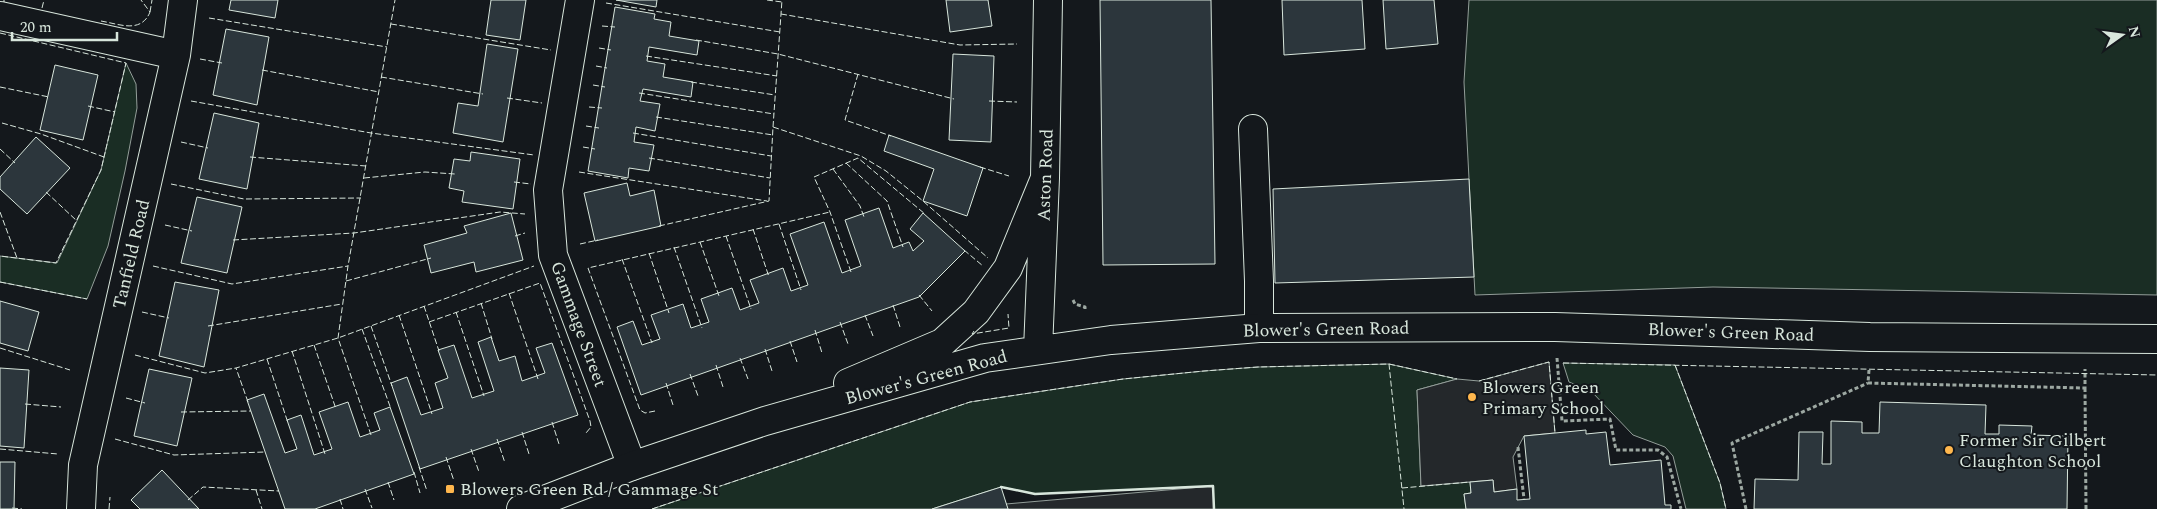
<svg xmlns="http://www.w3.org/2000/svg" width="2157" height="509" font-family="Spectral,serif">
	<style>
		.green { fill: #1a2d24; stroke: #939e99 }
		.parking { fill: #24282b; stroke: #939e99 }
		.building { fill: #2c363c; stroke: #d8e6dc }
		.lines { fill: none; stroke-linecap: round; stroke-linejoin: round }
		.minor-casing { stroke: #d8e6dc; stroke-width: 30 }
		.major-casing { stroke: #d8e6dc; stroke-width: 30 }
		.path { stroke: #9da8a2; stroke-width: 3; stroke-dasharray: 4 2.5; stroke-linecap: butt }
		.minor { stroke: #14181c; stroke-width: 28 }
		.major { stroke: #14181c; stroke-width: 28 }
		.fence { stroke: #d8e6dc; stroke-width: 1; stroke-dasharray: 6 2.5; stroke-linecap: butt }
		.wall { stroke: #d8e6dc; stroke-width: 2.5 }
		.poi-dot { fill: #ffb74d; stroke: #14181c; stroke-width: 2 }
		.labels { text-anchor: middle; stroke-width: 4; stroke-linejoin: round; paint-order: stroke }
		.street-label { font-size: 18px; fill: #d8e6dc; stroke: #14181c }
		.poi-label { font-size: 18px; fill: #d8e6dc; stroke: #14181c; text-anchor: start }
	</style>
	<rect width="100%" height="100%" fill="#14181c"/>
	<path class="green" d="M 1469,0 L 2157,0 L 2157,295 L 1713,287 L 1475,295 L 1464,82 Z
		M 126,63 L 136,84 L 137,108 L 125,171 L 108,246 L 87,299 L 0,282 L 0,256 L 57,263 L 101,170 Z
		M 1563,363 L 1675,365 L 1720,483 L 1726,509 L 1686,509 L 1673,456 L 1665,447 L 1633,435 L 1591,391 L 1569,382 Z
		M 1389,364 L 1457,379 L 1417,390 L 1421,486 L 1470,482 L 1471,493 L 1464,494 L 1466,509 L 1214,509 L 1212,486 L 1035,494 L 1001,487 L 932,509 L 652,509 L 970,402 L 1123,379 L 1204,371 L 1258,367 Z"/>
	<path class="parking" d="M 1549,362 L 1555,433 L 1524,436 L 1513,457 L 1517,489 L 1494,492 L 1493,480 L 1421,486 L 1417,390 L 1457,379 L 1479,381 Z
		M 1213,486 L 1214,509 L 1008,509 L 1006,504 Z"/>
	<path class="building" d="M 231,0 L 278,0 L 275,18 L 229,10 Z
		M 491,0 L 526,0 L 520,40 L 486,35 Z
		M 616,0 L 657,0 L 656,7 Z
		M 946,0 L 988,0 L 992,26 L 950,32 Z
		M 1100,0 L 1211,0 L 1215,264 L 1103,265 Z
		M 1282,0 L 1362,0 L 1365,49 L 1284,55 Z
		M 1383,0 L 1434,0 L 1438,44 L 1386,49 Z
		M 615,7 L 655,14 L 654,19 L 671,22 L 669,36 L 699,41 L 697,55 L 649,47 L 647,61 L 665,64 L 663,77 L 693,82 L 691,97 L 643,89 L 640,101 L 660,104 L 655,131 L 636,127 L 634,142 L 654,145 L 649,171 L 629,168 L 628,178 L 588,171 Z
		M 226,29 L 269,37 L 257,105 L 213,95 Z
		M 487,44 L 518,49 L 503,142 L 453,133 L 458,103 L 478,106 Z
		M 953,54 L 994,56 L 991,142 L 949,140 Z
		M 55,65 L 98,75 L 83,140 L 40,130 Z
		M 214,113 L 259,123 L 247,189 L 199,179 Z
		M 889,135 L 983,168 L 967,216 L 923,201 L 934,169 L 884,151 Z
		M 36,137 L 70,168 L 27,214 L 0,189 L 0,177 Z
		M 471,152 L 520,159 L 513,209 L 462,202 L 464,191 L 449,188 L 454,159 L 470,161 Z
		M 1469,179 L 1474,277 L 1275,283 L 1273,189 Z
		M 627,183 L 630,196 L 654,190 L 661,226 L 595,241 L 584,193 Z
		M 197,197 L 242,207 L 227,273 L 181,263 Z
		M 879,208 L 893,248 L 909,242 L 913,251 L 924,241 L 910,229 L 923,213 L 965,251 L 919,297 L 641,395 L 617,327 L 633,321 L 642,345 L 660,339 L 651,315 L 683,304 L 691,328 L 709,322 L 701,299 L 732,288 L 740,310 L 759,303 L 750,280 L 783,268 L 791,291 L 808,285 L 790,234 L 824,222 L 842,273 L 861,266 L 845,220 Z
		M 511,213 L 523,260 L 476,272 L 474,262 L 431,273 L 424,245 L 467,233 L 464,226 Z
		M 175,282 L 219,290 L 204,367 L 159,356 Z
		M 0,301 L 39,312 L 28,351 L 0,343 Z
		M 491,337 L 499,361 L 515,356 L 522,381 L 545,373 L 536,348 L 552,343 L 578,415 L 420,469 L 391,383 L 407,377 L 421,415 L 443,408 L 435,383 L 448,378 L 438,350 L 454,345 L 472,398 L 494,391 L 478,342 Z
		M 0,368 L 29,370 L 24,448 L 0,446 Z
		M 149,369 L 192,378 L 177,446 L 134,436 Z
		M 264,394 L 285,453 L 297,449 L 287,420 L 301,415 L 314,455 L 332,449 L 319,412 L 348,402 L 360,437 L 380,430 L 374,413 L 390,407 L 414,474 L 315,509 L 285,509 L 247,400 Z
		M 1880,402 L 1986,405 L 1985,434 L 1999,434 L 1999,425 L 2032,426 L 2031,435 L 2068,436 L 2067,509 L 1754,509 L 1755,479 L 1798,480 L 1799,432 L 1823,432 L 1822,464 L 1831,464 L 1831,421 L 1862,422 L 1862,433 L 1879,433 Z
		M 1586,430 L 1586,434 L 1606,432 L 1610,465 L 1661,460 L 1665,505 L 1671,505 L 1671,509 L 1466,509 L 1464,494 L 1471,493 L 1470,482 L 1493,480 L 1494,492 L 1517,489 L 1517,500 L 1530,499 L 1524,436 Z
		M 0,462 L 15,462 L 14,509 L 0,509 Z
		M 162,470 L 199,509 L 140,509 L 131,500 Z
		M 1001,487 L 1008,509 L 932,509 Z"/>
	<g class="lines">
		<defs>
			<path id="minor" d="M 580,0 L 548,190 L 553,255 L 632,466
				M 0,16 L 176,55
				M 1253,129 L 1259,281 L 1259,328
				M 81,509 L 83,465 L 176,55 L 183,0"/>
			<path id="major" d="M 1038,350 L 1045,178 L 1048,0
				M 848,383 L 942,343 L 976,312 L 1008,268 L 1045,178
				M 521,509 L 632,466 L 765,421 L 985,358 L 1111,340 L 1259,328 L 1555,327 L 1870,337 L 2157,339"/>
		</defs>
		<use href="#minor" class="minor-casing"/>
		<use href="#major" class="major-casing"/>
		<path class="path" d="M 1073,300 L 1075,304 L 1085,307 L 1085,311
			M 1557,358 L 1562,421 L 1610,419 L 1616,450 L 1658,450 L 1667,457 L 1681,509
			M 1869,370 L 1868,383 L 2085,388 L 2085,369
			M 2085,388 L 2086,509
			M 1518,447 L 1524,499
			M 1746,509 L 1732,443 L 1868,383"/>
		<use href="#minor" class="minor"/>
		<use href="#major" class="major"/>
		<path class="fence" d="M 767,0 L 782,2
			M 4,2 L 4,0
			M 606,3 L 780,32
			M 42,8 L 44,0
			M 150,12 L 152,0
			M 781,14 L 960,45 L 1017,44
			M 209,18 L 387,47
			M 101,21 C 119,24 141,34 150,12 L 141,0
			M 391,24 L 551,50
			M 602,26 L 615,27
			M 0,33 L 126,63 L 101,170 L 56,263 L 0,256
			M 696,40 L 778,54 L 954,99
			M 599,48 L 611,50
			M 646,56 L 777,76
			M 200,59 L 222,63
			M 596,66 L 607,68
			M 262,70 L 379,92
			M 858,74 L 845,120 L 891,136
			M 381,77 L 483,94
			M 691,82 L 775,95
			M 593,85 L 605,87
			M 0,87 L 49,97
			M 639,93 L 774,114
			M 507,98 L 542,103
			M 191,101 L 371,133 L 534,155
			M 989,101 L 1017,102
			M 88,106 L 115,112
			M 589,107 L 602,108
			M 656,117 L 773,135
			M 2,123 L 41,134 L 104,157
			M 586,126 L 599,128
			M 773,127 L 782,0
			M 633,133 L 771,156
			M 181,142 L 208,148
			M 583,147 L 595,149
			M 0,149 L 15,163
			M 250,157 L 366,166
			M 649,158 L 770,178
			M 846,163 L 887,201 L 903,247
			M 980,167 L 1009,176
			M 833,169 L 860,206 L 864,217
			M 579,172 L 767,201
			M 364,178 L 425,172 L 455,174
			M 514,182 L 531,184
			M 171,184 L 244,199 L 361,198
			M 46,192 L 77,221
			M 0,212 L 17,258
			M 779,224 L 801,290
			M 165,225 L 192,231
			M 659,226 L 769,201 L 773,127 L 861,156 L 886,171 L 923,201 L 988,258
			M 753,229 L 769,277
			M 515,236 L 525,233
			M 726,236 L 751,309
			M 233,240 L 354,233 L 500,212 L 525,214
			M 700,242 L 719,296
			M 580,244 L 598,240
			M 674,247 L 702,328
			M 964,250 L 983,266
			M 649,253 L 669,313
			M 622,259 L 652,343
			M 153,266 L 232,284 L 348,266
			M 851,272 L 830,212 L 814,177 L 858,158 L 925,214
			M 346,281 L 431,258
			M 0,282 L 87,299
			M 509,293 L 538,379
			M 919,295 L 932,311
			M 481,303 L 492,339
			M 893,305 L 900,327
			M 424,306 L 439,351
			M 142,312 L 169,318
			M 456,312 L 484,396
			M 399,315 L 432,414
			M 865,315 L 873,336
			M 429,322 L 540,283 L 590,421 L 591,427 L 586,433
			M 840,322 L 848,344
			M 208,326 L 342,304
			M 371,326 L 392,386
			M 362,329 L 391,409
			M 815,330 L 822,353
			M 974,331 L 972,334 L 1009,328 L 1008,314
			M 790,341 L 797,362
			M 314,345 L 336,409
			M 0,348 L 70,370
			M 765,349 L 772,371
			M 292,351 L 325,454
			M 135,355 L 205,373 L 236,368
			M 740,358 L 748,379
			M 267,359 L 288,423
			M 1563,363 L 2157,375
			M 1389,364 L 1457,379
			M 716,365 L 723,387
			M 1675,365 L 1720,483 L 1726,509
			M 690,374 L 698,396
			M 1479,381 L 1549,362 L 1555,433
			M 666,383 L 673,405
			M 126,398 L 145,403
			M 248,402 L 236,368 L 338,338 L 534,266
			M 25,404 L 61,407
			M 655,411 L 645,413 L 640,410 L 588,268 L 830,212
			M 181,412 L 251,411
			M 552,422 L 559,444
			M 522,432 L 529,454
			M 371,435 L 338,338 L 348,266 L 395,0
			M 115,439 L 174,455 L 265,452
			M 497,439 L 505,463
			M 0,449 L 58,454
			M 471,449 L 479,472
			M 446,457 L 454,481
			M 419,467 L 427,491
			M 414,472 L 420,493
			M 388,482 L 394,500
			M 1402,488 L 1470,482
			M 365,489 L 372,508
			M 256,490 L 262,509
			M 340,499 L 343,509
			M 188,500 L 203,487 L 279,491 L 278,490
			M 12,508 L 22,509
			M 109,509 L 110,497
			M 652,509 L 970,402 L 1123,379 L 1204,371 L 1258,367 L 1389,364 L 1404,509"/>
		<path class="wall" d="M 1001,487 L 1035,494 L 1213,486 L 1214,509"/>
	</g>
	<g class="poi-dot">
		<circle cx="1472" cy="397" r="5"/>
		<circle cx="1949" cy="450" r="5"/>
		<rect x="445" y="484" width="10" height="10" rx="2.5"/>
	</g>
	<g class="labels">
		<g class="street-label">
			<text transform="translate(1045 175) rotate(-88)" y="6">Aston Road</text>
			<text transform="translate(131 254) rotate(-77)" y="6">Tanfield Road</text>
			<text transform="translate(579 324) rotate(70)" y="6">Gammage Street</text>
			<text transform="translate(1326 329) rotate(-1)" y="6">Blower's Green Road</text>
			<text transform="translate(1731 332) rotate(2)" y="6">Blower's Green Road</text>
			<text transform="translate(926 377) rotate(-15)" y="6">Blower's Green Road</text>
		</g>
		<g class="poi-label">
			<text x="1482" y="393">Blowers Green<tspan x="1482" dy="21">Primary School</tspan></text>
			<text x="1959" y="446">Former Sir Gilbert<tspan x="1959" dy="21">Claughton School</tspan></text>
			<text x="460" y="495">Blowers Green Rd / Gammage St</text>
		</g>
	</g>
	<g transform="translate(2122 35) rotate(76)" stroke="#14181c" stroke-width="4" paint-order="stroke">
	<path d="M0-4L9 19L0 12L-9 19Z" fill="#d8e6dc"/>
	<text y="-8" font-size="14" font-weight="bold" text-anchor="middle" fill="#d8e6dc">N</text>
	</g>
	<path d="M12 32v8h105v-8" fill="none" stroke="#d8e6dc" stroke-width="2.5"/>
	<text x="20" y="32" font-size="15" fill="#d8e6dc" stroke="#14181c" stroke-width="4" paint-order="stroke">20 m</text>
</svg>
